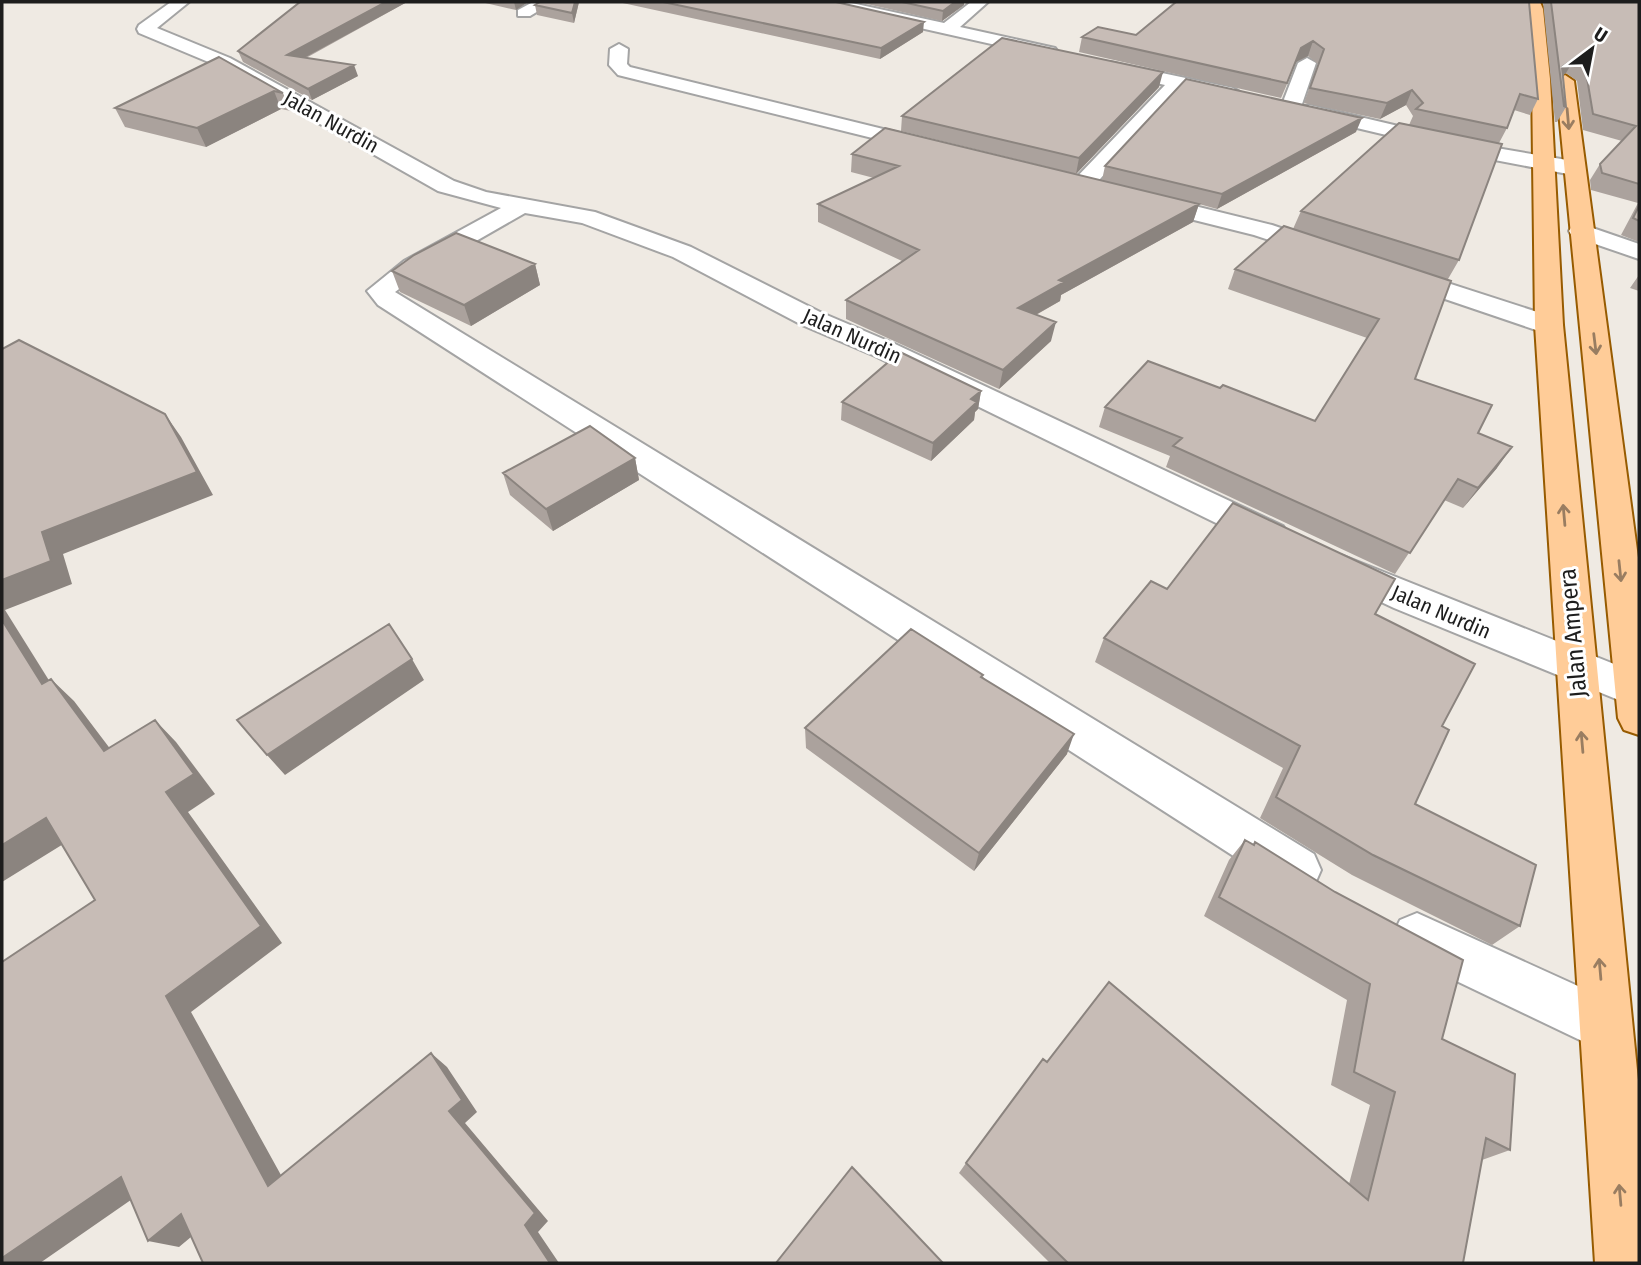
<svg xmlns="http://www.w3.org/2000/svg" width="1641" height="1265" font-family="'Fira Sans Condensed',sans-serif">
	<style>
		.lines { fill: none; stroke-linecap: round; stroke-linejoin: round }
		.minor-casing { stroke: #a4a4a4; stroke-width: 4 }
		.major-casing { stroke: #975b00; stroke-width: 4 }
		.minor { fill: #fff; fill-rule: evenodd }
		.major { fill: #ffcc98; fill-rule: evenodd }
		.wall { fill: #aba29d }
		.shaded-wall { fill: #8b847f }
		.building { fill: #c7bcb6; stroke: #8b847f; stroke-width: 2 }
		.oneway { stroke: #997d61 }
		.labels { text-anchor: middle; stroke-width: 6; stroke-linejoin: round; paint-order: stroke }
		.far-street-label { font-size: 21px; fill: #1d1d1d; stroke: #fff }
		.street-label { font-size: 24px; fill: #1d1d1d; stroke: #fff }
	</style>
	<rect width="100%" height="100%" fill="#efeae3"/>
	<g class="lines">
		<defs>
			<path id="minor" d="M 171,2 L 189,2 L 157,28 L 230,58 L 454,181 L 486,192 L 595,212 L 691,247 L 822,313 L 895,344 L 1283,526 L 1289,535 L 1283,544 L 1271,547 L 1259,544 L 875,356 L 802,325 L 673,257 L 582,223 L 525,213 L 422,272 L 395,292 L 1314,854 L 1321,870 L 1314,886 L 1297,892 L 1280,886 L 378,305 L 367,291 L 404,261 L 501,208 L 438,191 L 218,66 L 139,33 L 137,29 L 139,25 Z
				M 533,2 L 553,2 L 530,16 L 518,16 L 518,10 Z
				M 819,2 L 847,2 L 944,23 L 971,2 L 988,2 L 960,27 L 1055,48 L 1058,52 L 1049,57 L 827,7 Z
				M 619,44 L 628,49 L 627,64 L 630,67 L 936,142 L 940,146 L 929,152 L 618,75 L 609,65 L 610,49 Z
				M 1307,58 L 1316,63 L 1301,107 L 1291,113 L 1284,111 L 1281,107 L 1298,63 Z
				M 1110,62 L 1233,88 L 1243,94 L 1233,100 L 1182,89 L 1090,190 L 1074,190 L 1071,185 L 1074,180 L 1165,85 L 1104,71 L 1101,67 Z
				M 1309,105 L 1479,145 L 1573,161 L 1584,168 L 1573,175 L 1479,157 L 1302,115 L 1299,111 L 1302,107 Z
				M 1146,194 L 1272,225 L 1333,246 L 1336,251 L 1333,256 L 1324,258 L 1254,235 L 1138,206 L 1134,201 L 1138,196 Z
				M 1581,224 L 1639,244 L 1639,259 L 1572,236 L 1569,231 L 1572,226 Z
				M 1398,267 L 1559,319 L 1563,325 L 1559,331 L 1539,331 L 1389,280 L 1385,275 L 1389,270 Z
				M 1341,555 L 1639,674 L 1639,704 L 1621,701 L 1394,608 L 1328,577 L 1323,568 L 1328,559 Z
				M 1417,913 L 1624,1007 L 1631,1026 L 1624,1045 L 1605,1052 L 1400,954 L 1392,937 L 1400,920 Z"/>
			<path id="major" d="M 1524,2 L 1540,2 L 1543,9 L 1550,79 L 1563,325 L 1639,1090 L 1639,1263 L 1595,1263 L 1535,325 L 1532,79 Z
				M 1565,75 L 1574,81 L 1639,565 L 1639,735 L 1624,730 L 1618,718 L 1556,81 Z"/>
		</defs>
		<use href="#minor" class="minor-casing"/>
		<use href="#major" class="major-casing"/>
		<use href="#minor" class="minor"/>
		<use href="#major" class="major"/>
	</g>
	<path class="wall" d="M 300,2 L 407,2 L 306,58 L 358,76 L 312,100 L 243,62 L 238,51 Z
		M 481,2 L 528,2 L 516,10 Z
		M 579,2 L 574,23 L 537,15 L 535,5 Z
		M 618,2 L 836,2 L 923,32 L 880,59 Z
		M 858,2 L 964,2 L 964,5 L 942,21 Z
		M 1176,2 L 1538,99 L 1530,115 L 1514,110 L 1507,128 L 1499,143 L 1459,260 L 1448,279 L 1415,379 L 1478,433 L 1497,468 L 1463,508 L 1444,500 L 1395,574 L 1166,467 L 1170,456 L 1099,427 L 1105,407 L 1220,388 L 1315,421 L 1367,338 L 1228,289 L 1235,269 L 1293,229 L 1301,211 L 1409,125 L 1413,116 L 1406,105 L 1380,119 L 1304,103 L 1318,64 L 1308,56 L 1296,62 L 1281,98 L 1079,52 L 1082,37 L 1136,35 Z
		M 1543,2 L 1639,2 L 1639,242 L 1621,235 L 1638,203 L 1591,190 L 1590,180 L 1600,164 L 1622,141 L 1583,130 L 1577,81 L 1566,73 L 1563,75 L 1566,107 L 1557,122 L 1555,122 Z
		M 219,57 L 283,93 L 291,111 L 281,109 L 206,147 L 125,127 L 115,108 Z
		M 1159,87 L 1076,174 L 901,131 L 902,116 Z
		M 1356,132 L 1217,209 L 1199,204 L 1193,222 L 1061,295 L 1060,301 L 1036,315 L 1051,341 L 999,389 L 846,319 L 846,300 L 902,261 L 818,222 L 818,204 L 874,178 L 851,172 L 852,154 L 1102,180 L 1105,166 Z
		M 535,264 L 540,285 L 471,326 L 400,292 L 392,271 Z
		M 1639,275 L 1639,291 L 1630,288 Z
		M 981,391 L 978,409 L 975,412 L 974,420 L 931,461 L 841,420 L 842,402 Z
		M 635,458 L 639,480 L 553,531 L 510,495 L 503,473 Z
		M 1167,589 L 1375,614 L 1442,726 L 1415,804 L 1520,926 L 1492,945 L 1352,875 L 1260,818 L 1283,768 L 1095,662 L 1104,638 Z
		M 983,677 L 1067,754 L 974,871 L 806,748 L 805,728 Z
		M 1245,840 L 1253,845 L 1255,842 L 1442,1039 L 1510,1150 L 1482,1160 L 1463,1263 L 1050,1263 L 959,1173 L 966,1163 L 1047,1062 L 1349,1184 L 1370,1105 L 1331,1085 L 1347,1000 L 1204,916 L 1229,860 Z"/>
	<path class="shaded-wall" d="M 386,2 L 407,2 L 291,65 L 287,55 Z
		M 514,2 L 528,2 L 516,10 Z
		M 575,2 L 579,2 L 574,23 L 572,13 Z
		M 955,2 L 964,2 L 964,5 L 942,21 L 943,11 Z
		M 924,22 L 923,32 L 880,59 L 881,48 Z
		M 1313,41 L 1308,56 L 1296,62 L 1281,98 L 1301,48 Z
		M 1575,58 L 1566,73 L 1560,77 L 1562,67 Z
		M 354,65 L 358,76 L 312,100 L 308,89 Z
		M 1163,72 L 1159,87 L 1076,174 L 1079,158 Z
		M 1412,90 L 1406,105 L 1380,119 L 1387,103 Z
		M 274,91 L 281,109 L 206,147 L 197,128 Z
		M 1362,118 L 1356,132 L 1217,209 L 1222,194 Z
		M 1199,204 L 1193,222 L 1061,295 L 1060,301 L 1014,327 L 1018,308 L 1059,280 Z
		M 535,264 L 540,285 L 471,326 L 464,305 Z
		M 1056,322 L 1051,341 L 999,389 L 1003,370 Z
		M 981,391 L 978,409 L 975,412 L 974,420 L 931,461 L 933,443 L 971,399 Z
		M 165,414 L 181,437 L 213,495 L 63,554 L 72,584 L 5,610 L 65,706 L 42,684 L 2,620 L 2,580 L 42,532 Z
		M 1512,447 L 1497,468 L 1463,508 L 1478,488 Z
		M 635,458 L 639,480 L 553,531 L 546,509 Z
		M 412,659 L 424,680 L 285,775 L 267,755 Z
		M 51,679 L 74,701 L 127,771 L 104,751 Z
		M 155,720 L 176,742 L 215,794 L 188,812 L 282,943 L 191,1012 L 292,1195 L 268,1186 L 166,996 Z
		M 1074,734 L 1067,754 L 974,871 L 979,853 Z
		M 46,818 L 73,838 L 2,882 L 2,845 Z
		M 431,1053 L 447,1067 L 477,1112 L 465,1123 L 548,1221 L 538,1232 L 559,1263 L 550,1263 L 449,1111 Z
		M 121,1177 L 151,1186 L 40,1263 L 2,1263 L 2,1258 Z
		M 181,1214 L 209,1222 L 179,1247 L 148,1241 Z"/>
	<path class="building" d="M 300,2 L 386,2 L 287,55 L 354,65 L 308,89 L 238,51 Z
		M 540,2 L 575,2 L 572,13 L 535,5 Z
		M 663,2 L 836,2 L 924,22 L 881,48 Z
		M 902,2 L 955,2 L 943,11 Z
		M 1176,2 L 1529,2 L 1538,99 L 1520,94 L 1507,128 L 1416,109 L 1423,103 L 1412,90 L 1387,103 L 1310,88 L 1324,49 L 1313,41 L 1301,48 L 1287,83 L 1082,37 L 1098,27 L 1136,35 Z
		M 1551,2 L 1639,2 L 1639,184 L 1602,173 L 1600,164 L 1636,126 L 1593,114 L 1585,66 L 1575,58 L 1562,67 L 1566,107 L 1564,106 Z
		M 1002,38 L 1163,72 L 1079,158 L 902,116 Z
		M 219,57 L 283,93 L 274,91 L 197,128 L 115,108 Z
		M 1186,79 L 1362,118 L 1222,194 L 1105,166 Z
		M 1399,123 L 1502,144 L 1459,260 L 1301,211 Z
		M 885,128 L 1199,204 L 1059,280 L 1064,282 L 1018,308 L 1056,322 L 1003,370 L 846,300 L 919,250 L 818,204 L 899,166 L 852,154 Z
		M 1639,206 L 1639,221 L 1633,218 Z
		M 1284,226 L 1451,281 L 1415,379 L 1492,405 L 1478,433 L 1512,447 L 1478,488 L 1458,479 L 1410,553 L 1173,446 L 1182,438 L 1105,407 L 1148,361 L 1220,388 L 1223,385 L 1315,421 L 1379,319 L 1235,269 Z
		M 456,233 L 535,264 L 464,305 L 392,271 L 414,255 Z
		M 19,340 L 165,414 L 197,472 L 42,532 L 51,561 L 2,580 L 2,349 Z
		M 900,352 L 981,391 L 971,399 L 977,402 L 933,443 L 842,402 Z
		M 590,426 L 635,458 L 546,509 L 503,473 Z
		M 1233,503 L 1395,579 L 1375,614 L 1475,664 L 1442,726 L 1449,730 L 1415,804 L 1536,865 L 1520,926 L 1373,855 L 1276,797 L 1300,746 L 1104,638 L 1151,581 L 1167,589 Z
		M 2,620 L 42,684 L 51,679 L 104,751 L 155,720 L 194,774 L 166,792 L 261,926 L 166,996 L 268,1186 L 431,1053 L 462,1100 L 449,1111 L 535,1213 L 525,1225 L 550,1263 L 203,1263 L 181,1214 L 148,1241 L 121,1177 L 2,1258 L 2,962 L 95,900 L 46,818 L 2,845 Z
		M 389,624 L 412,659 L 267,755 L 237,720 Z
		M 911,629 L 983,675 L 981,677 L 1074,734 L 979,853 L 805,728 Z
		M 1245,840 L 1254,845 L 1255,842 L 1335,892 L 1463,960 L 1442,1039 L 1515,1074 L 1510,1150 L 1486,1138 L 1463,1263 L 1068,1263 L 966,1163 L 1043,1059 L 1047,1062 L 1109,982 L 1368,1200 L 1395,1092 L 1354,1072 L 1370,984 L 1219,897 Z
		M 852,1167 L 943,1263 L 776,1263 Z"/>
	<defs><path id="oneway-shaft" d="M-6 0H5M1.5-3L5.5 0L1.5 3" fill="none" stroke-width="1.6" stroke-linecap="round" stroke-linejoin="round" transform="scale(1.75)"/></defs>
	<g class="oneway">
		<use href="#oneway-shaft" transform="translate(1568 119) rotate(85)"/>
		<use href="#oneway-shaft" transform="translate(1595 344) rotate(83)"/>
		<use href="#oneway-shaft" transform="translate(1564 515) rotate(-95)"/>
		<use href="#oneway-shaft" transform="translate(1620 571) rotate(84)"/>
		<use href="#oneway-shaft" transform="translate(1582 742) rotate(-95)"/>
		<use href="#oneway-shaft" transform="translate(1600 969) rotate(-95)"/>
		<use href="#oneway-shaft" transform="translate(1620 1195) rotate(-95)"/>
	</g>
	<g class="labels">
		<g class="far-street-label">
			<text transform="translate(331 122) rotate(29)" y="7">Jalan Nurdin</text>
			<text transform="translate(852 336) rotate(24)" y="7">Jalan Nurdin</text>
			<text transform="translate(1441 612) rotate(23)" y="7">Jalan Nurdin</text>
		</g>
		<g class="street-label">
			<text transform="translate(1573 633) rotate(-95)" y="8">Jalan Ampera</text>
		</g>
	</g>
	<rect width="1641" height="1265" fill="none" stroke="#1d1d1d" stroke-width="7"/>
	<g transform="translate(1592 49) rotate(32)" stroke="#ffffff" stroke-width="5" paint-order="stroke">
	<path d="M0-5L12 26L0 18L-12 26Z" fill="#1d1d1d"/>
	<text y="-10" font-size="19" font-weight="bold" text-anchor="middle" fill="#1d1d1d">U</text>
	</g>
</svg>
